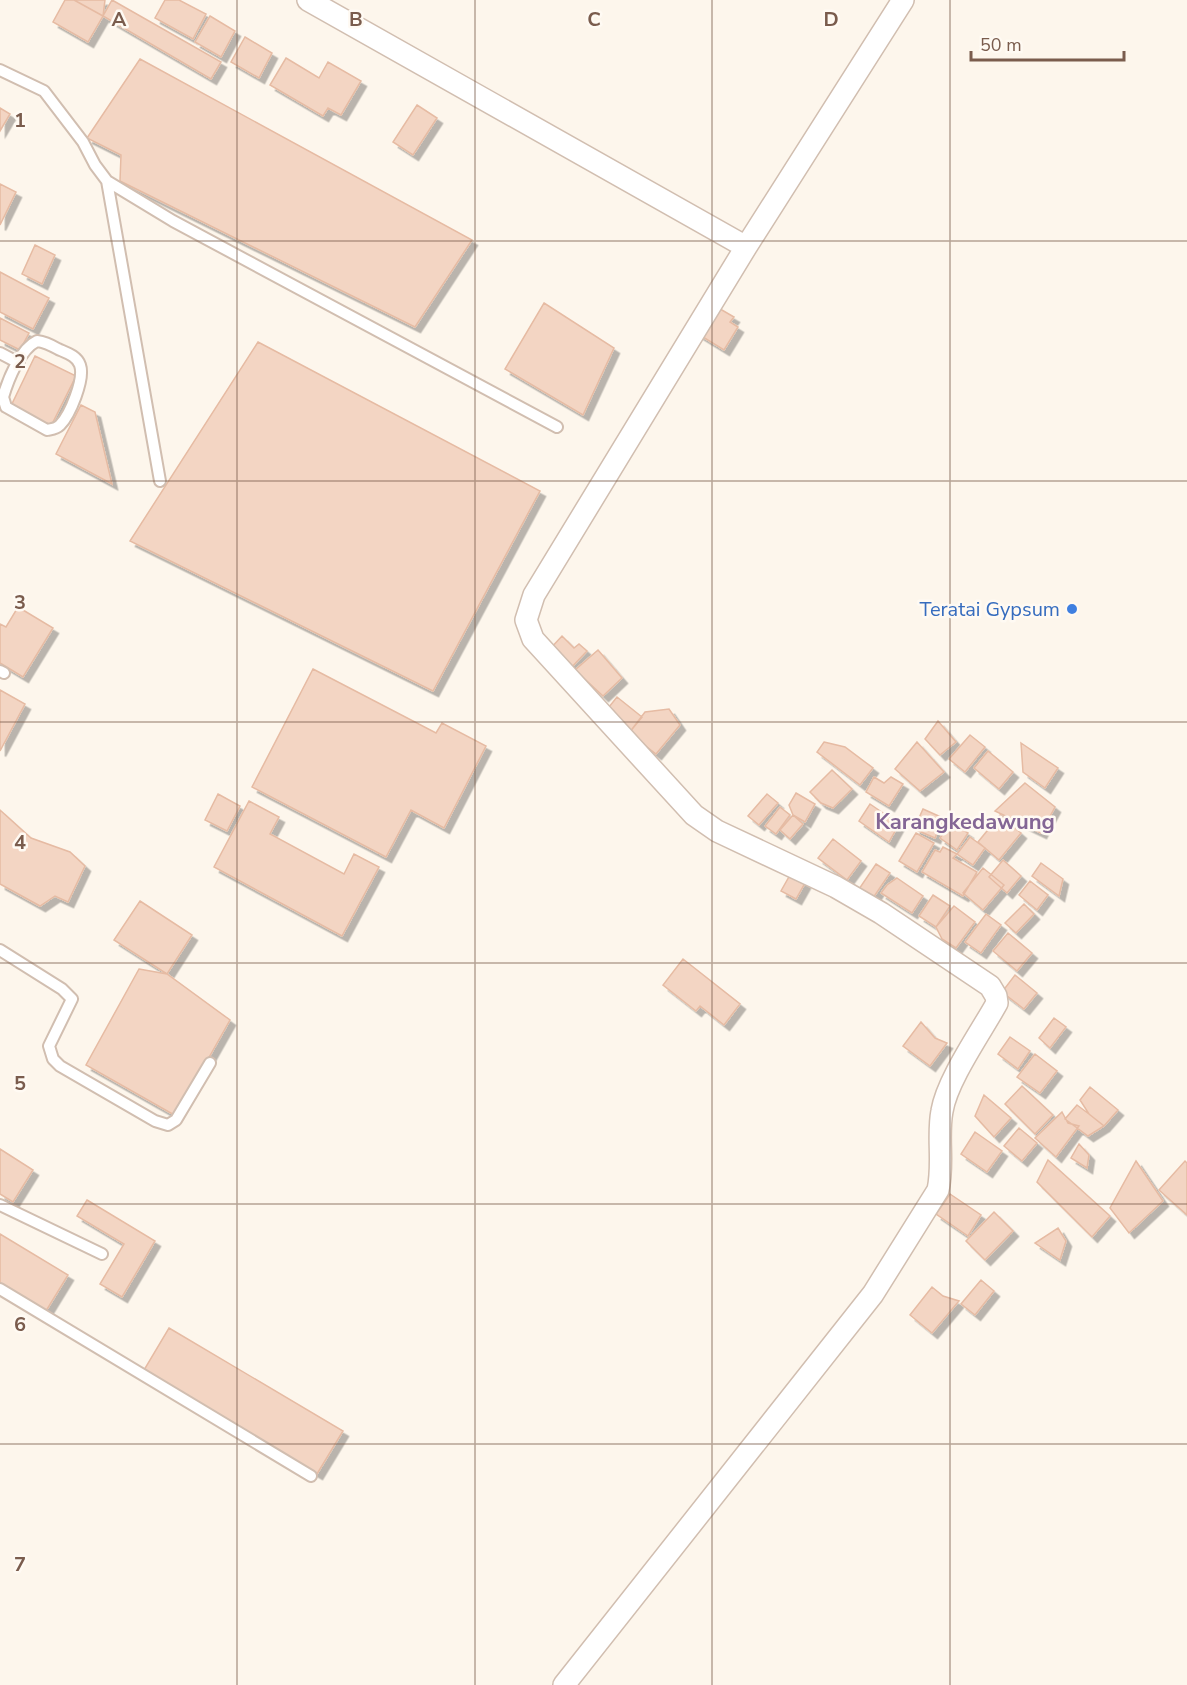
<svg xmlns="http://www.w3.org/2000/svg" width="1187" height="1685" font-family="'Nunito Sans',sans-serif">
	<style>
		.building { fill: #f3d5c3; stroke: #e6bba3; stroke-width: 1.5; filter: url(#shadow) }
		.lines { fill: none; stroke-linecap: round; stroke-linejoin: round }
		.service-casing { stroke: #d1beb0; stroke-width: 14 }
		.minor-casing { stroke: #d1beb0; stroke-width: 24 }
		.service { stroke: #fff; stroke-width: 10 }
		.minor { stroke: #fff; stroke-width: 21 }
		.grid { fill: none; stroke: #7a5c4d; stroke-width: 1.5; stroke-opacity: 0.55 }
		.shop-dot { fill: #3f7fe0; stroke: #fffaf3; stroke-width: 2 }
		.labels { text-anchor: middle; stroke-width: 5; stroke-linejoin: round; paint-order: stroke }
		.shop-label { font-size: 20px; fill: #366cbe; stroke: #fffaf3; text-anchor: end }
		.quarter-label { font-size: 22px; font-weight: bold; fill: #846695; stroke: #fffaf3 }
		.grid-label { font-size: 20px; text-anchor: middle; font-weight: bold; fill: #7a5c4d; stroke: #fffaf3; stroke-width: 5; stroke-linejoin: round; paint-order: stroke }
	</style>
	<defs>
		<filter id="shadow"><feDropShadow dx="5.5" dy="5.5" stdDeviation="0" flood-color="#0004"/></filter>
	</defs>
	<rect width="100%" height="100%" fill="#fdf6ec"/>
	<path class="building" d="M 65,0 L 74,0 L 103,16 L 88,42 L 53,22 Z
		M 74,0 L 105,0 L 103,16 Z
		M 112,0 L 221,62 L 211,79 L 103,16 Z
		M 165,0 L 179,0 L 206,14 L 193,39 L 155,18 Z
		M 210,16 L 235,31 L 221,57 L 195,42 Z
		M 245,37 L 272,53 L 259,78 L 231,62 Z
		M 286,58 L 319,78 L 328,62 L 361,81 L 341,115 L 328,108 L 323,116 L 270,85 Z
		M 140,59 L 472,240 L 415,327 L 120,181 L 121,155 L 87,138 Z
		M 417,105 L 437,118 L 413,155 L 393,142 Z
		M 0,108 L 10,114 L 0,131 Z
		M 0,184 L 16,192 L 0,225 Z
		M 35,245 L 55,255 L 42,284 L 22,274 Z
		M 0,272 L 49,298 L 33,329 L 0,312 Z
		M 544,303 L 614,348 L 583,415 L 505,369 Z
		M 715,306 L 734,317 L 730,322 L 738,327 L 724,350 L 698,334 Z
		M 0,318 L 29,333 L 20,350 L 0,340 Z
		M 258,342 L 540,491 L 433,691 L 130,541 Z
		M 35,356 L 76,376 L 50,428 L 10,408 Z
		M 81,405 L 95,412 L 112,484 L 56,454 Z
		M 18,607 L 53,628 L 23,677 L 0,663 L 0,624 L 6,627 Z
		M 562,636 L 574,648 L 579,644 L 587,651 L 569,670 L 549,650 Z
		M 598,650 L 622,678 L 603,696 L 575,670 Z
		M 313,669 L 436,733 L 442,723 L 486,746 L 444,828 L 411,810 L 386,857 L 252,787 Z
		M 0,690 L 25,704 L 0,751 Z
		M 617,697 L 642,717 L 629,733 L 605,712 Z
		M 669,709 L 680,725 L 656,754 L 629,733 L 645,712 Z
		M 938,721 L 956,742 L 940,755 L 925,739 Z
		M 970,735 L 985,747 L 965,772 L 949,759 Z
		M 824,742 L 845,747 L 873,768 L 860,785 L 817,752 Z
		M 917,742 L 944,772 L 920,791 L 895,769 Z
		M 1021,743 L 1058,768 L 1045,788 L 1023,772 Z
		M 988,751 L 1013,772 L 999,789 L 974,768 Z
		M 832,770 L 852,789 L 833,808 L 821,803 L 810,792 Z
		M 874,777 L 884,783 L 891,777 L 903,784 L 889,806 L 866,792 Z
		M 1025,783 L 1055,807 L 1041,833 L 995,811 Z
		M 796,793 L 815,804 L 805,822 L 793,815 L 789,805 Z
		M 218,794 L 240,806 L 227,831 L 205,820 Z
		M 767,794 L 778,803 L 759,825 L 748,816 Z
		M 249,801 L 279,817 L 270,834 L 344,874 L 354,854 L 379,867 L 342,936 L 214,867 Z
		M 870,804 L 899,824 L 889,842 L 859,821 Z
		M 780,807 L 790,815 L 776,834 L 765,826 Z
		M 923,809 L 943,818 L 935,838 L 914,829 Z
		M 0,810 L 31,838 L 70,852 L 85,866 L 68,902 L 55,896 L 40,906 L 0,884 Z
		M 793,815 L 803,824 L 790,839 L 780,830 Z
		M 1000,815 L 1021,833 L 999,860 L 978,842 Z
		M 951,822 L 968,833 L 957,850 L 940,838 Z
		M 916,833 L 934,843 L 917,872 L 899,861 Z
		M 970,837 L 985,848 L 973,865 L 957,854 Z
		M 833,839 L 861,861 L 847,880 L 818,858 Z
		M 943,847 L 957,854 L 953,858 L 977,872 L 963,896 L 922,872 L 935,850 L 940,852 Z
		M 1003,860 L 1021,876 L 1007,893 L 989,877 Z
		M 1041,863 L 1063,879 L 1059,896 L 1032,876 Z
		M 876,864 L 890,873 L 873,898 L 859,889 Z
		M 983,868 L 1004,885 L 983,910 L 963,893 Z
		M 790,875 L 805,883 L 796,899 L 781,891 Z
		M 897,878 L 923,896 L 912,913 L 881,893 L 887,885 Z
		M 1030,881 L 1048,895 L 1037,910 L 1019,895 Z
		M 933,895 L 950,906 L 936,927 L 919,916 Z
		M 140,901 L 192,935 L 167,974 L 114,940 Z
		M 1024,904 L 1034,914 L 1016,933 L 1005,923 Z
		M 954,906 L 975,922 L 956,948 L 942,939 L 936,927 Z
		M 986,914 L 1001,925 L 981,953 L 965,942 Z
		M 1008,933 L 1032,953 L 1017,971 L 993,951 Z
		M 683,959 L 740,1004 L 724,1025 L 700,1006 L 696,1011 L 663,985 Z
		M 139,969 L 167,974 L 230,1020 L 176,1116 L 86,1065 Z
		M 1015,975 L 1037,993 L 1024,1009 L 1002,992 Z
		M 1054,1018 L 1066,1027 L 1050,1048 L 1039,1038 Z
		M 921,1022 L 935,1038 L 947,1043 L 930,1066 L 903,1046 Z
		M 1010,1037 L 1030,1051 L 1018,1069 L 998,1054 Z
		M 1035,1054 L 1057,1071 L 1040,1093 L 1017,1077 Z
		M 1022,1086 L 1053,1115 L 1035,1134 L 1005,1104 Z
		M 1090,1087 L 1118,1110 L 1104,1126 L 1089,1114 L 1080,1100 Z
		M 984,1095 L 1011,1118 L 994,1137 L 975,1116 Z
		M 1077,1105 L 1089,1114 L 1104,1126 L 1088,1136 L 1065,1119 Z
		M 1062,1112 L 1068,1123 L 1079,1126 L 1056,1157 L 1035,1138 Z
		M 1019,1128 L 1037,1143 L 1022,1161 L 1004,1146 Z
		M 975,1132 L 1002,1151 L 987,1172 L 961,1154 Z
		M 1079,1144 L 1089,1155 L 1087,1168 L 1071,1158 Z
		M 0,1149 L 33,1170 L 13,1202 L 0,1194 Z
		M 1048,1160 L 1110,1216 L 1092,1237 L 1037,1182 Z
		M 1136,1161 L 1163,1201 L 1129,1233 L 1110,1208 Z
		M 1185,1161 L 1187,1163 L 1187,1215 L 1159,1190 Z
		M 950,1194 L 981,1215 L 968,1236 L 936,1214 Z
		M 87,1200 L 155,1241 L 122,1297 L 100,1284 L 124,1244 L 77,1216 Z
		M 994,1212 L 1013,1231 L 985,1260 L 966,1241 Z
		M 1058,1228 L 1066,1241 L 1060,1260 L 1035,1243 Z
		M 0,1234 L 68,1275 L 46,1311 L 0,1283 Z
		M 981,1280 L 994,1291 L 975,1315 L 961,1304 Z
		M 932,1287 L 943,1296 L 959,1301 L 932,1333 L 910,1315 Z
		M 169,1328 L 343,1431 L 317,1474 L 144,1370 Z"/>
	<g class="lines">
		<defs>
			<path id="service" d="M 0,70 L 44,91 L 83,142 L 95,165 L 107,181 L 173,221 L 557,427
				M 107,181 L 160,481
				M 37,341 C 45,342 51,345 58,349 C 67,353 77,356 80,365 C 85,379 70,415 60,425 C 56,429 52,429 47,430 L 6,407 L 3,397 C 8,380 20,349 37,341 Z
				M 0,353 L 19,363
				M 0,671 L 4,673
				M 0,950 L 62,989 L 72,999 L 49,1046 L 53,1059 L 60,1066 L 155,1121 L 168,1125 L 176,1120 L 210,1063
				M 0,1205 L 102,1254
				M 0,1289 L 311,1476"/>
			<path id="minor" d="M 308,0 L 746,247
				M 564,1685 L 873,1294 L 938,1190 C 944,1163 937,1137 942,1111 C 947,1080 981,1032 997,1003 L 996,996 L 990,986 L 881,913 L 836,887 L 717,831 L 694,815 L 533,639 L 526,620 L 534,595 L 746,247 L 903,0"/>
		</defs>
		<use href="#service" class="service-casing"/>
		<use href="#minor" class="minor-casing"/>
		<use href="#service" class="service"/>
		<use href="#minor" class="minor"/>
	</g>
	<path class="grid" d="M 237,0 L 237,1685M 475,0 L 475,1685M 712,0 L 712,1685M 950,0 L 950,1685M 0,241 L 1187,241M 0,481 L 1187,481M 0,722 L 1187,722M 0,963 L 1187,963M 0,1204 L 1187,1204M 0,1444 L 1187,1444"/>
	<circle class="shop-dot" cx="1072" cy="609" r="6"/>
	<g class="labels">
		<g class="shop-label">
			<text x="1060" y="616">Teratai Gypsum</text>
		</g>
		<g class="quarter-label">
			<text x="965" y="829">Karangkedawung</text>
		</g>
	</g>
	<g class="grid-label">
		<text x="119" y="26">A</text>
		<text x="356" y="26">B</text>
		<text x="594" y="26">C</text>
		<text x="831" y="26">D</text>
		<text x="20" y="127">1</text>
		<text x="20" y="368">2</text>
		<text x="20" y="609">3</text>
		<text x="20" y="849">4</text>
		<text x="20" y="1090">5</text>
		<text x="20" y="1331">6</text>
		<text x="20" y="1571">7</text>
	</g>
	<path d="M971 51v9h153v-9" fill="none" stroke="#7a5c4d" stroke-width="3"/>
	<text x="980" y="51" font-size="18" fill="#7a5c4d" stroke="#fffaf3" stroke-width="4.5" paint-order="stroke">50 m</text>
</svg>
